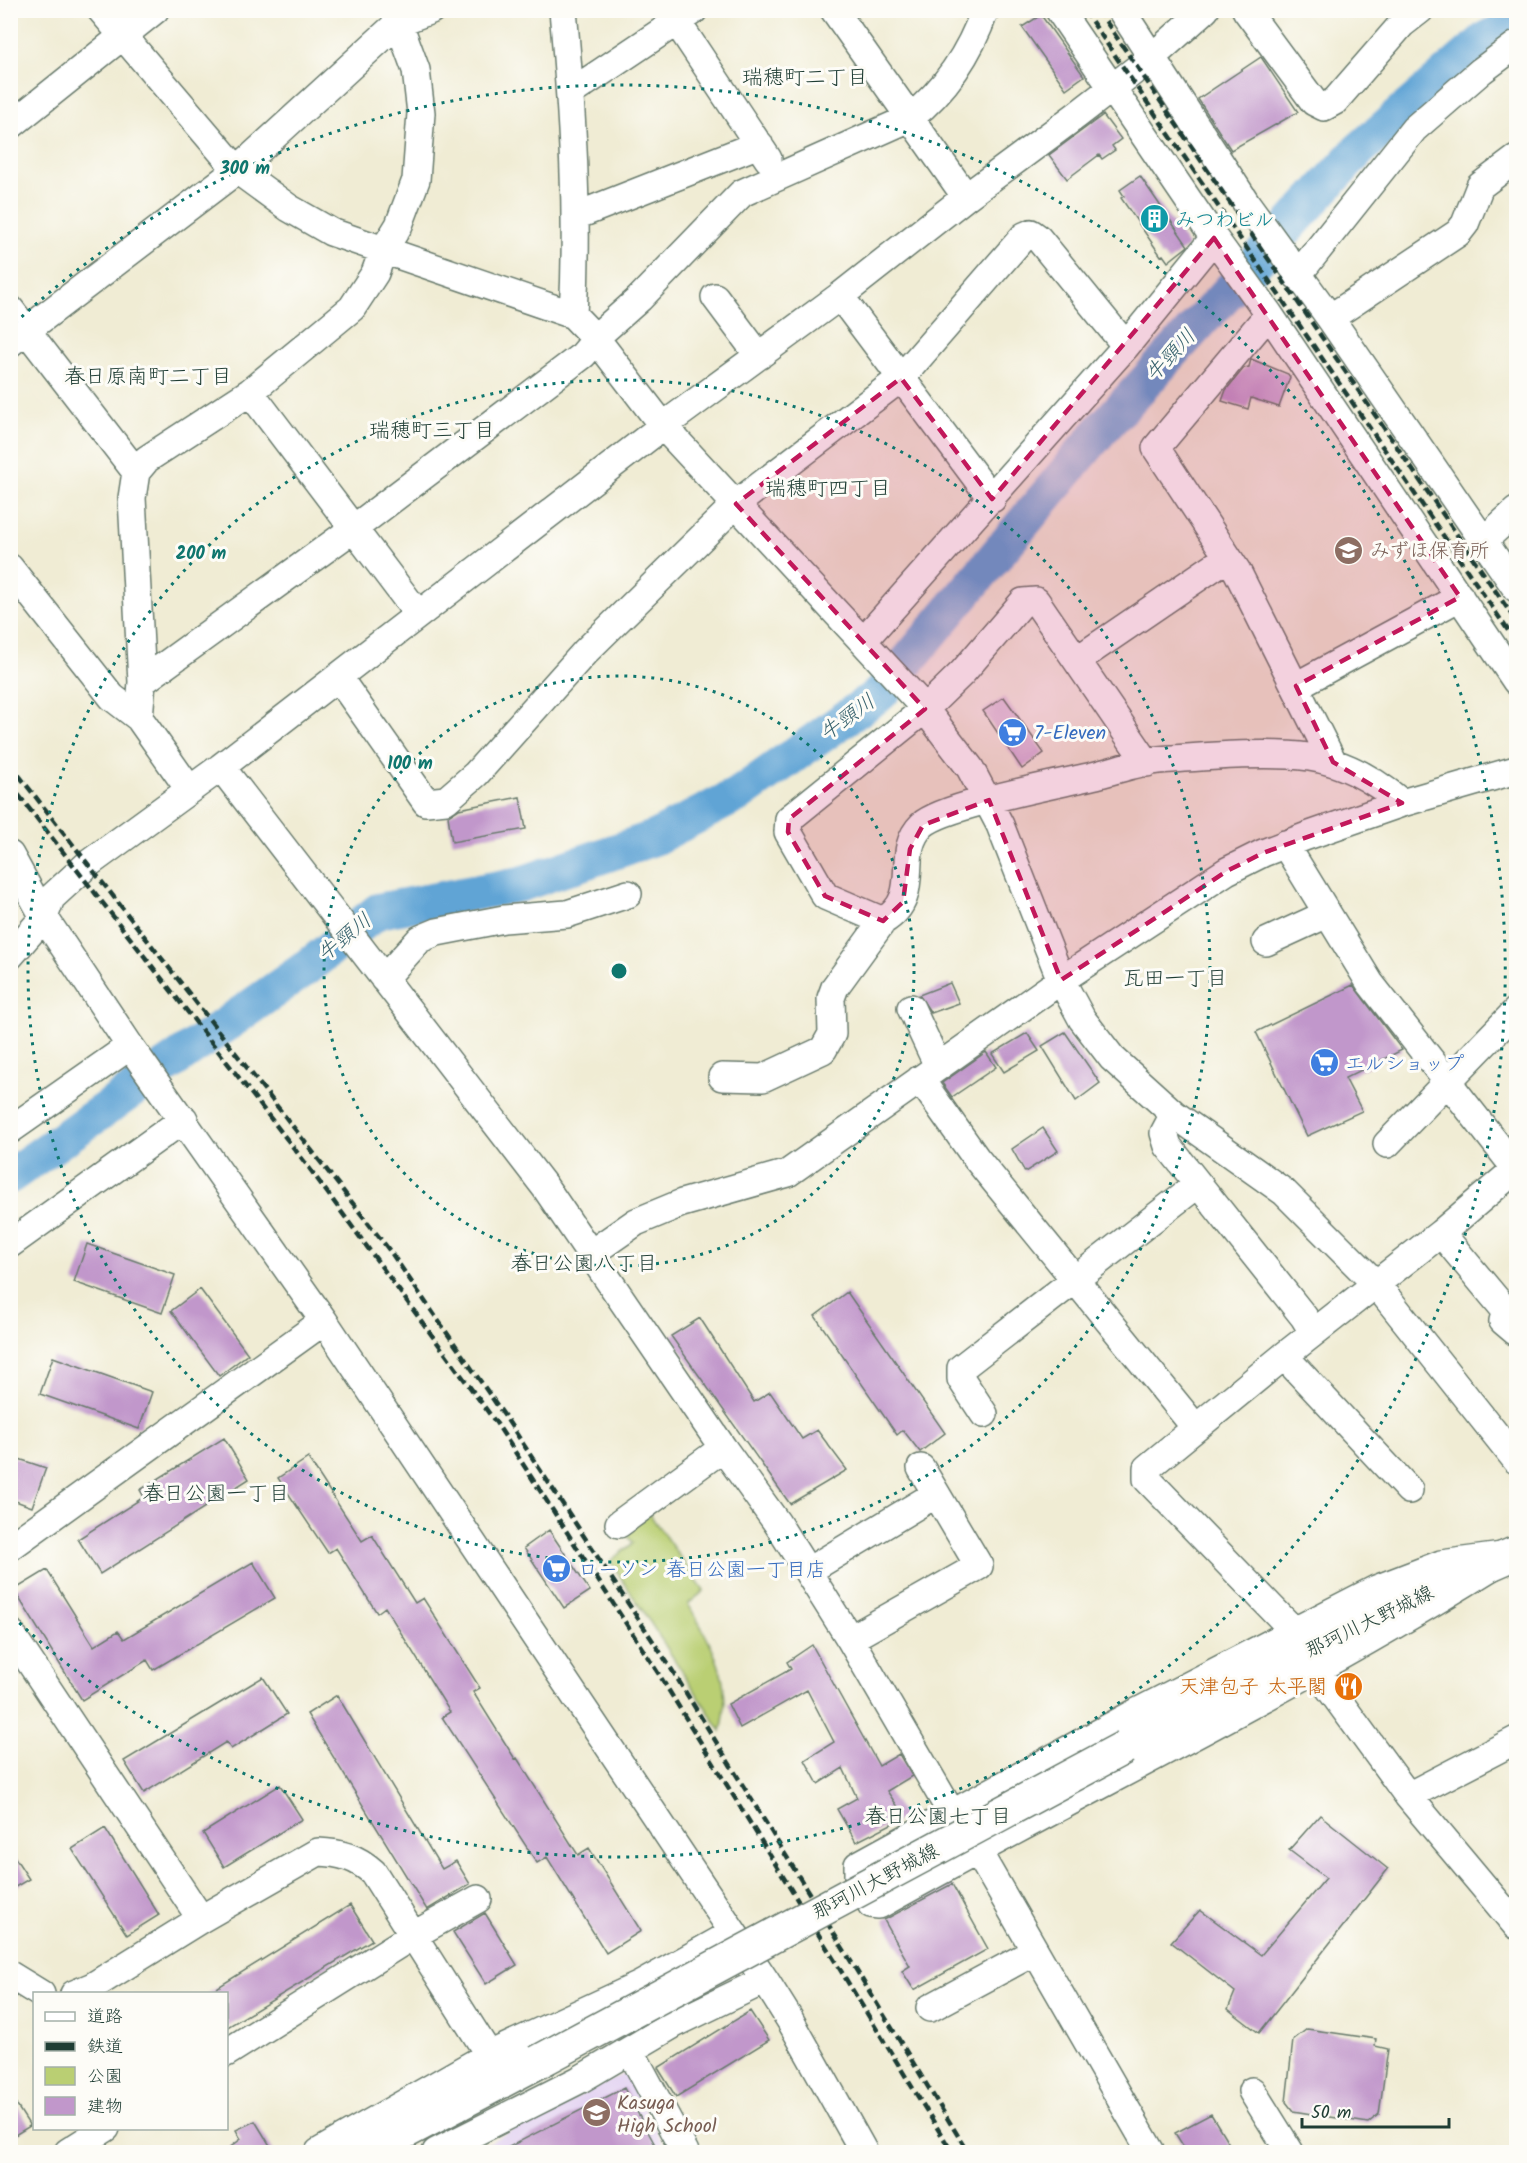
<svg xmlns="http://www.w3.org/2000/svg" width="1527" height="2163" font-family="Kalam,'Klee One',sans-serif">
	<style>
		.built { fill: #e3d3f2 }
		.green { fill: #bacf73; stroke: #6c8654; stroke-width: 1.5 }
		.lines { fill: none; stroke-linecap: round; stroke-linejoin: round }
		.river { stroke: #60a4d5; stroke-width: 36 }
		.building { fill: #c197cb }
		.minor-casing { stroke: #687a6c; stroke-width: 30 }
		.major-casing { stroke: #687a6c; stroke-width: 36 }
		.minor { stroke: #fff; stroke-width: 27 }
		.major { stroke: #fff; stroke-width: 33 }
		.rail { stroke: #1f3d34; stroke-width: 4.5; stroke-dasharray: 9 4.5; stroke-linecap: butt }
		.major-bridge-casing { stroke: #687a6c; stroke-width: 36; stroke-linecap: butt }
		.major-bridge { stroke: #fff; stroke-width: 33 }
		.marked { fill: #c2185b; fill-opacity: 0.2; stroke: #c2185b; stroke-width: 4.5; stroke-dasharray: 12 8; stroke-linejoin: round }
		.ring { fill: none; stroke: #0f766e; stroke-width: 3; stroke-dasharray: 3 6 }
		.labels { text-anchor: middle; stroke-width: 6; stroke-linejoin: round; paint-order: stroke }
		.culture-label { font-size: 20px; fill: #0d838f; stroke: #fdfcf7; text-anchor: start }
		.education-label { font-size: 20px; fill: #785e54; stroke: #fdfcf7; text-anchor: start }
		.shop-label { font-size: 20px; fill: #366cbe; stroke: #fdfcf7; text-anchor: start }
		.street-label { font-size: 20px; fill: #1f3d34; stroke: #fdfcf7 }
		.food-label { font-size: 20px; fill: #c56008; stroke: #fdfcf7; text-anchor: end }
		.neighbourhood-label { font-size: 21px; fill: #1f3d34; stroke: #fdfcf7 }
		.water-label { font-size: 21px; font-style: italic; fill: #36616c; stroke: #fdfcf7 }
		.centre { fill: #0f766e; stroke: #fdfcf7; stroke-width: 3 }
		.ring-label { font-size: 18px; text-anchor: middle; font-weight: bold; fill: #0f766e; stroke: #fdfcf7; stroke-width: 6; stroke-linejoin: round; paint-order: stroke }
	</style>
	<rect width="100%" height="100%" fill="#fdfcf7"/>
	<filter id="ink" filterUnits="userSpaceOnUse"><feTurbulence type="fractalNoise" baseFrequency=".0167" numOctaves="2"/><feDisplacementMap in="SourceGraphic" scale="12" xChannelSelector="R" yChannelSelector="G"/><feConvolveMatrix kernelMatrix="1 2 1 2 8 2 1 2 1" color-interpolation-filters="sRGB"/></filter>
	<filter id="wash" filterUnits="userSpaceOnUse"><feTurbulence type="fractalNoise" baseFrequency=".008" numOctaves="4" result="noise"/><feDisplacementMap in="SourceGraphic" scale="24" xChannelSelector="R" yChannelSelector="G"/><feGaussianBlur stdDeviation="1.35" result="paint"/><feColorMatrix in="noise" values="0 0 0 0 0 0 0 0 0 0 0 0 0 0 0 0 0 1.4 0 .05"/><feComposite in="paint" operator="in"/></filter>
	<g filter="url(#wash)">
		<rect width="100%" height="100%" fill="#f0ecd4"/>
		<path class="built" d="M 625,2073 L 668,2152 L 469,2152 Z"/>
		<path class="green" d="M 648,1512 L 704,1591 L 688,1604 C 712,1645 734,1682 721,1731 L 610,1561 L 633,1543 L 622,1529 Z"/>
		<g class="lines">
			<path class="river" d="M 10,1176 L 306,968 L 378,911 L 521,884 L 654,838 L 741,793 L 881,693 L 1101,430 L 1359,150 L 1485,40 L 1516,24"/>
		</g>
		<g id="blocks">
			<path class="building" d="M 1041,15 L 1084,76 L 1066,89 L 1022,27 Z
				M 1261,57 L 1298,112 L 1231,150 L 1198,99 Z
				M 1103,115 L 1121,139 L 1112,146 L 1115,150 L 1102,159 L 1099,155 L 1067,179 L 1049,155 Z
				M 1140,176 L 1188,246 L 1168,262 L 1163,255 L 1161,256 L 1121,198 L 1124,196 L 1120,190 Z
				M 1251,359 L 1288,374 L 1290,377 L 1279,407 L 1251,398 L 1248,409 L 1222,401 L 1226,390 L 1244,368 L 1249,367 Z
				M 1004,697 L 1044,753 L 1022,769 L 983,711 Z
				M 520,797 L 526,829 L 452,842 L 448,816 L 459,809 Z
				M 950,983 L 959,1003 L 931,1013 L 919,995 Z
				M 1353,985 L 1402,1050 L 1345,1078 L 1362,1111 L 1307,1136 L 1256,1032 Z
				M 1065,1032 L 1100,1083 L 1076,1101 L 1042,1046 Z
				M 1027,1033 L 1039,1051 L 1004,1072 L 992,1054 Z
				M 986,1052 L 996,1067 L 952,1097 L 942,1083 Z
				M 1043,1128 L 1058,1151 L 1025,1172 L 1012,1149 Z
				M 87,1244 L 175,1275 L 162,1313 L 74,1282 Z
				M 200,1289 L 248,1354 L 219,1376 L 171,1311 Z
				M 847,1292 L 945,1433 L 920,1452 L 903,1430 L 897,1435 L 815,1316 Z
				M 700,1318 L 754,1402 L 770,1392 L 802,1439 L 817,1430 L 847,1470 L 790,1504 L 671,1336 Z
				M 53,1357 L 152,1392 L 139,1429 L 40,1394 Z
				M 224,1438 L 249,1479 L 100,1574 L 78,1539 L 144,1497 L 140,1490 Z
				M 10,1456 L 46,1468 L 32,1507 L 10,1499 Z
				M 308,1458 L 362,1541 L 372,1535 L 415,1603 L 423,1598 L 480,1688 L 473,1692 L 515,1759 L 517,1758 L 578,1855 L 589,1848 L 641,1931 L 606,1953 L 547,1857 L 537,1863 L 442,1717 L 450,1712 L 385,1607 L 377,1613 L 336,1548 L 328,1553 L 278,1478 Z
				M 549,1530 L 590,1591 L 564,1608 L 524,1548 Z
				M 253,1562 L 275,1598 L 153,1670 L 147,1660 L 82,1700 L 14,1590 L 47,1570 L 94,1646 L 118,1631 L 124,1639 Z
				M 812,1645 L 879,1766 L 899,1754 L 912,1776 L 887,1791 L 905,1817 L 856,1842 L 837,1809 L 857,1798 L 843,1768 L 818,1784 L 805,1760 L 834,1742 L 807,1690 L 740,1728 L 728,1704 L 791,1669 L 787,1662 Z
				M 263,1677 L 287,1714 L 231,1749 L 226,1742 L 144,1793 L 124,1761 Z
				M 337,1695 L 442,1869 L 456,1861 L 470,1884 L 427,1910 L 307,1714 Z
				M 280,1785 L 302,1819 L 224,1867 L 203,1833 Z
				M 1320,1815 L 1388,1869 L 1259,2033 L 1228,2009 L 1235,1992 L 1171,1942 L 1200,1910 L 1261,1955 L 1326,1878 L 1289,1850 Z
				M 105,1828 L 159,1915 L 127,1935 L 72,1849 Z
				M 10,1850 L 29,1879 L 10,1890 Z
				M 952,1884 L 988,1949 L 914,1990 L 902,1971 L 910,1966 L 884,1920 Z
				M 350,1905 L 372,1940 L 226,2028 L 226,1994 L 207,1994 Z
				M 485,1913 L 517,1965 L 486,1984 L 453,1932 Z
				M 750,2011 L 769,2040 L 676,2097 L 658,2068 Z
				M 1307,2029 L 1376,2039 L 1375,2046 L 1388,2049 L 1379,2114 L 1368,2123 L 1293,2111 L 1286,2102 L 1293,2040 Z
				M 624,2088 L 659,2152 L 499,2152 Z
				M 10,2095 L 30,2126 L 10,2138 Z
				M 1211,2114 L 1234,2152 L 1187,2152 L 1175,2133 Z
				M 255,2121 L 274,2152 L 224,2152 L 241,2139 L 236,2130 Z"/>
		</g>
	</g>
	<g filter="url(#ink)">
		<use href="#blocks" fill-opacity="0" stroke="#687a6c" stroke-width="1.5"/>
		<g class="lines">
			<defs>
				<path id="minor" d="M 101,10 L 237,170 L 289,208 L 331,232 L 573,315 L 597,340 L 663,426 L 920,703 L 970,768 L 1000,825 L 1061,980 L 1082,1019 L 1112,1058 L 1174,1114 L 1284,1192 L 1376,1284 L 1516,1460
					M 563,10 C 572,112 579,213 573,315
					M 834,10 L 966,197
					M 1059,10 L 1214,238 L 1269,314 L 1516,681
					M 1121,10 L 1247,204 L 1330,318 L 1516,588
					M 1246,10 L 1314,102 L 1324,107 L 1335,101 L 1402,24 L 1420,10
					M 677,22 L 768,159
					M 570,93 L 694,10
					M 10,126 L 155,10
					M 576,216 L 759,144
					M 1297,276 L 1414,129 L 1481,71 L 1516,45
					M 840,296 L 992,499
					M 715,297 L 759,356
					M 10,309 L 136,472
					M 1269,314 L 1156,448 L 1237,571 L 1333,762
					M 1330,318 L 1458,233 L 1465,224 L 1480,186 L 1516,159
					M 10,343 L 237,170 L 399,22 L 431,10
					M 250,392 L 418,614
					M 1483,541 L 1516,511
					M 10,568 L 112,697 L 139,718
					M 863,641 L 1126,346 L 1214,238
					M 1077,660 L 1228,557
					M 338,677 L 426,802 L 446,800 L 476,774 L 585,652 L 736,504 L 901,378 L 1024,236 L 1031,233 L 1038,238 L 1126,346
					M 142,682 L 353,529 L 583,355 L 604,330 L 639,299 L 742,193 L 910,118 C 945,90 970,53 985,10
					M 1296,686 L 1460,597
					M 221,767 L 545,1187 L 723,1448 L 777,1523 L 850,1639 L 952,1814 L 977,1850 L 1151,2152
					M 189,789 L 139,718 L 142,682 L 132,498 L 136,472 L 147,459 L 250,392 L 352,308 L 375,273 L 383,251 L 399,225 L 416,180 L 421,113 L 416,70 L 394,10
					M 1285,844 L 1370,983 L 1516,1169
					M 10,855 L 44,917 L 130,1046 L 324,1321 L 765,1980 L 790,2020 L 864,2152
					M 883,921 L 825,896 L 788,832 L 789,819 L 925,709 L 962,673 L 1023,602 L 1036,601 L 1147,763
					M 1266,942 L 1327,914
					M 10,956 L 44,917 L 51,898 L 88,864 L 221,767 L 663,426 L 840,296 L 966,197 L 1077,115 L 1152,57 L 1205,10
					M 384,979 L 420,939 L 437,932 L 504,919 L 567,914 L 628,894
					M 911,1008 L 938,1066
					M 722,1077 L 763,1078 L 823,1050 L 832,1034 L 831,998 L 835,987 L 883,921 C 925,896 893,853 922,825 C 944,805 1059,784 1092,776 C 1114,771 1137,762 1159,760 C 1201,757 1268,751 1309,757 C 1343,762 1376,781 1402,803
					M 920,1079 L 976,1158 L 1195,1427
					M 1174,1114 L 1164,1133 L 1168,1146 L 1304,1317 L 1313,1332
					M 10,1130 L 130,1046
					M 1387,1144 L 1516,1011
					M 1441,1233 L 1506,1311 L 1503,1321 L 1516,1332
					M 10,1244 L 184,1119
					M 590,1254 L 636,1222 L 682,1203 L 788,1173 L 1061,980 L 1227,871 L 1263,853 L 1307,836 L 1402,803 L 1516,770
					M 1284,1356 L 1409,1490
					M 984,1414 L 961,1379 L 961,1368 L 1198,1184
					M 619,1524 L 723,1448
					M 10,1547 L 324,1321
					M 1510,1555 C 1307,1684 1089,1787 879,1905 L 871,1904 L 858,1879 L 858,1865 L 1137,1712 L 1376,1589 L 1441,1564 Z
					M 808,1571 L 936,1494
					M 1293,1630 L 1147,1479 L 1147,1468 L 1284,1356 L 1441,1233 L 1516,1169
					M 10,1632 L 201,1919
					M 850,1639 L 979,1566 L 921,1468
					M 1316,1670 L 1408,1796 L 1516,1925
					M 1408,1796 L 1516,1740
					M 10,1975 L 41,1994
					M 74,1994 L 93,1986 L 201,1919 L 318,1852 C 341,1853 356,1857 373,1872 L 489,2055
					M 930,2008 L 1034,1952
					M 630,2050 L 685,2152
					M 226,2053 L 412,1936 L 478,1899
					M 1252,2091 L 1290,2152
					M 68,2152 L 106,2128
					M 319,2152 L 489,2055 L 640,1985 L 733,1933
					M 436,2152 L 579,2080 L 674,2024 L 765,1980"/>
				<path id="major" d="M 1125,1747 L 1414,1597 L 1516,1553
					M 367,2152 L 538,2062"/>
			</defs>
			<use href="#minor" class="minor-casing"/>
			<use href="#major" class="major-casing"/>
			<use href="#minor" class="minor"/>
			<use href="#major" class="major"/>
			<path class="rail" d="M 1084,10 L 1516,642
				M 1098,10 L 1516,621
				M 10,764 L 390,1251 L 506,1418 L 672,1670 L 968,2152
				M 10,784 L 307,1165 L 497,1424 L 660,1676 L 952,2152"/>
			<defs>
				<path id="major-bridge" d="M 538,2062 L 1125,1747"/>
			</defs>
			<use href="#major-bridge" class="major-bridge-casing"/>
			<use href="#major-bridge" class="major-bridge"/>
		</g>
	</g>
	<path class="marked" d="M 1214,238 L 1460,597 L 1296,686 L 1333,762 L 1402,803 L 1263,853 L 1227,871 L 1061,980 L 989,800 L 923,825 L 910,849 L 903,902 L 883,921 L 825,896 L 788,832 L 789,819 L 925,709 L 736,504 L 901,378 L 992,499 Z"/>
	<g class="ring">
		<circle cx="619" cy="971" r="295"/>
		<circle cx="619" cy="971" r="591"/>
		<path d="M15 323A886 886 0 1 1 15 1619"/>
	</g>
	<defs>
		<symbol id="building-disc" viewBox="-11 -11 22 22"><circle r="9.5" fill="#0f9aa8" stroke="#fdfcf7"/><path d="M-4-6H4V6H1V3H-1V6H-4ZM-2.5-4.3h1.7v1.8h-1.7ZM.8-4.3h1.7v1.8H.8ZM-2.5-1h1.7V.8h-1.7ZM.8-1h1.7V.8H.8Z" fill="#fff"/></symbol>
		<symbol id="school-disc" viewBox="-11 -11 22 22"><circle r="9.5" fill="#8d6e63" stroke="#fdfcf7"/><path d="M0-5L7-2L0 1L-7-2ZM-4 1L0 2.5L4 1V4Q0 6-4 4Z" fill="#fff"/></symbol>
		<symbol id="supermarket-disc" viewBox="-11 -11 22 22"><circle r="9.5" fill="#3f7fe0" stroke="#fdfcf7"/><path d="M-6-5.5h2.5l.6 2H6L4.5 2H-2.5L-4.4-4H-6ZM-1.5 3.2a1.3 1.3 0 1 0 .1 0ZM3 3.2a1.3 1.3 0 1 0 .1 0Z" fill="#fff"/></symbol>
		<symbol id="restaurant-disc" viewBox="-11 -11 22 22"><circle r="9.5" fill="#e8710a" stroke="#fdfcf7"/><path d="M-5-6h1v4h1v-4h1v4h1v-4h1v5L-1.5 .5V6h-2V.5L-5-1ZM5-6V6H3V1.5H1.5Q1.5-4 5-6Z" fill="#fff"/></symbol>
	</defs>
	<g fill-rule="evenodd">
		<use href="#building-disc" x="1138" y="202" width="33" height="33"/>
		<use href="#school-disc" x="1332" y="534" width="33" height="33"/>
		<use href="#supermarket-disc" x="996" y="716" width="33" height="33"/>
		<use href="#supermarket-disc" x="1308" y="1046" width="33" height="33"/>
		<use href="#supermarket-disc" x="540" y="1552" width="33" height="33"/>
		<use href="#restaurant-disc" x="1332" y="1670" width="33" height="33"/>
		<use href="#school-disc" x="580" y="2096" width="33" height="33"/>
	</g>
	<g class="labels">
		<g class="culture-label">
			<text x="1175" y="226">みつわビル</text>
		</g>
		<g class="education-label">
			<text x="1370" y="557">みずほ保育所</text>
			<text x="617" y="2109">Kasuga<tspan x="617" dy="23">High School</tspan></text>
		</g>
		<g class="shop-label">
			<text x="1034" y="739">7-Eleven</text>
			<text x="1345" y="1070">エルショップ</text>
			<text x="578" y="1576">ローソン 春日公園一丁目店</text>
		</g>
		<g class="street-label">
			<text transform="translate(1369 1621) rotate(-26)" y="7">那珂川大野城線</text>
			<text transform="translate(875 1881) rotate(-28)" y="7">那珂川大野城線</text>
		</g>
		<g class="food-label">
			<text x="1327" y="1693">天津包子 太平閣</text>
		</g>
		<g class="neighbourhood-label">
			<text x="805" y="84">瑞穂町二丁目</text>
			<text x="148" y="383">春日原南町二丁目</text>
			<text x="432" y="437">瑞穂町三丁目</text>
			<text x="828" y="495">瑞穂町四丁目</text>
			<text x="1175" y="985">瓦田一丁目</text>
			<text x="584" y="1270">春日公園八丁目</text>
			<text x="216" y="1500">春日公園一丁目</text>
			<text x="938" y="1823">春日公園七丁目</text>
		</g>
		<g class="water-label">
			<text transform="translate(1170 355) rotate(-47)" y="7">牛頸川</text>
			<text transform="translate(847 717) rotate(-36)" y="7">牛頸川</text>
			<text transform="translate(344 937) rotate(-39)" y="7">牛頸川</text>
		</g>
	</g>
	<circle cx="619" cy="971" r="9" class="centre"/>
	<g class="ring-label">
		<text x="245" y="174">300 m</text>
		<text x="201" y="559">200 m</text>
		<text x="410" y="769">100 m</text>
	</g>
	<rect width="1527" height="2163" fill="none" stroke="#fdfcf7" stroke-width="36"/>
	<rect x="33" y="1992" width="195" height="138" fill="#fdfcf7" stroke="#a4b0a9" stroke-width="1.5"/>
	<rect x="45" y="2012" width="30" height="9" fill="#ffffff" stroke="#a4b0a9" stroke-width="1.5"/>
	<text x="87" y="2022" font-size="18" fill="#1f3d34">道路</text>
	<rect x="45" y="2042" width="30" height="9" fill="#1f3d34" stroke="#a4b0a9" stroke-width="1.5"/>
	<text x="87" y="2052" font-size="18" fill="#1f3d34">鉄道</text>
	<rect x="45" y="2067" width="30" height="18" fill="#bacf73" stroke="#a4b0a9" stroke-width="1.5"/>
	<text x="87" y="2082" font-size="18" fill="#1f3d34">公園</text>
	<rect x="45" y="2097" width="30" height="18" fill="#c197cb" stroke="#a4b0a9" stroke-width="1.5"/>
	<text x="87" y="2112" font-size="18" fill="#1f3d34">建物</text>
	<path d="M1302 2118v9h147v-9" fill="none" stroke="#1f3d34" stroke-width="3"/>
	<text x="1311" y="2118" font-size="18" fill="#1f3d34" stroke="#fdfcf7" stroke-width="4.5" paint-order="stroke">50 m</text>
</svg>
